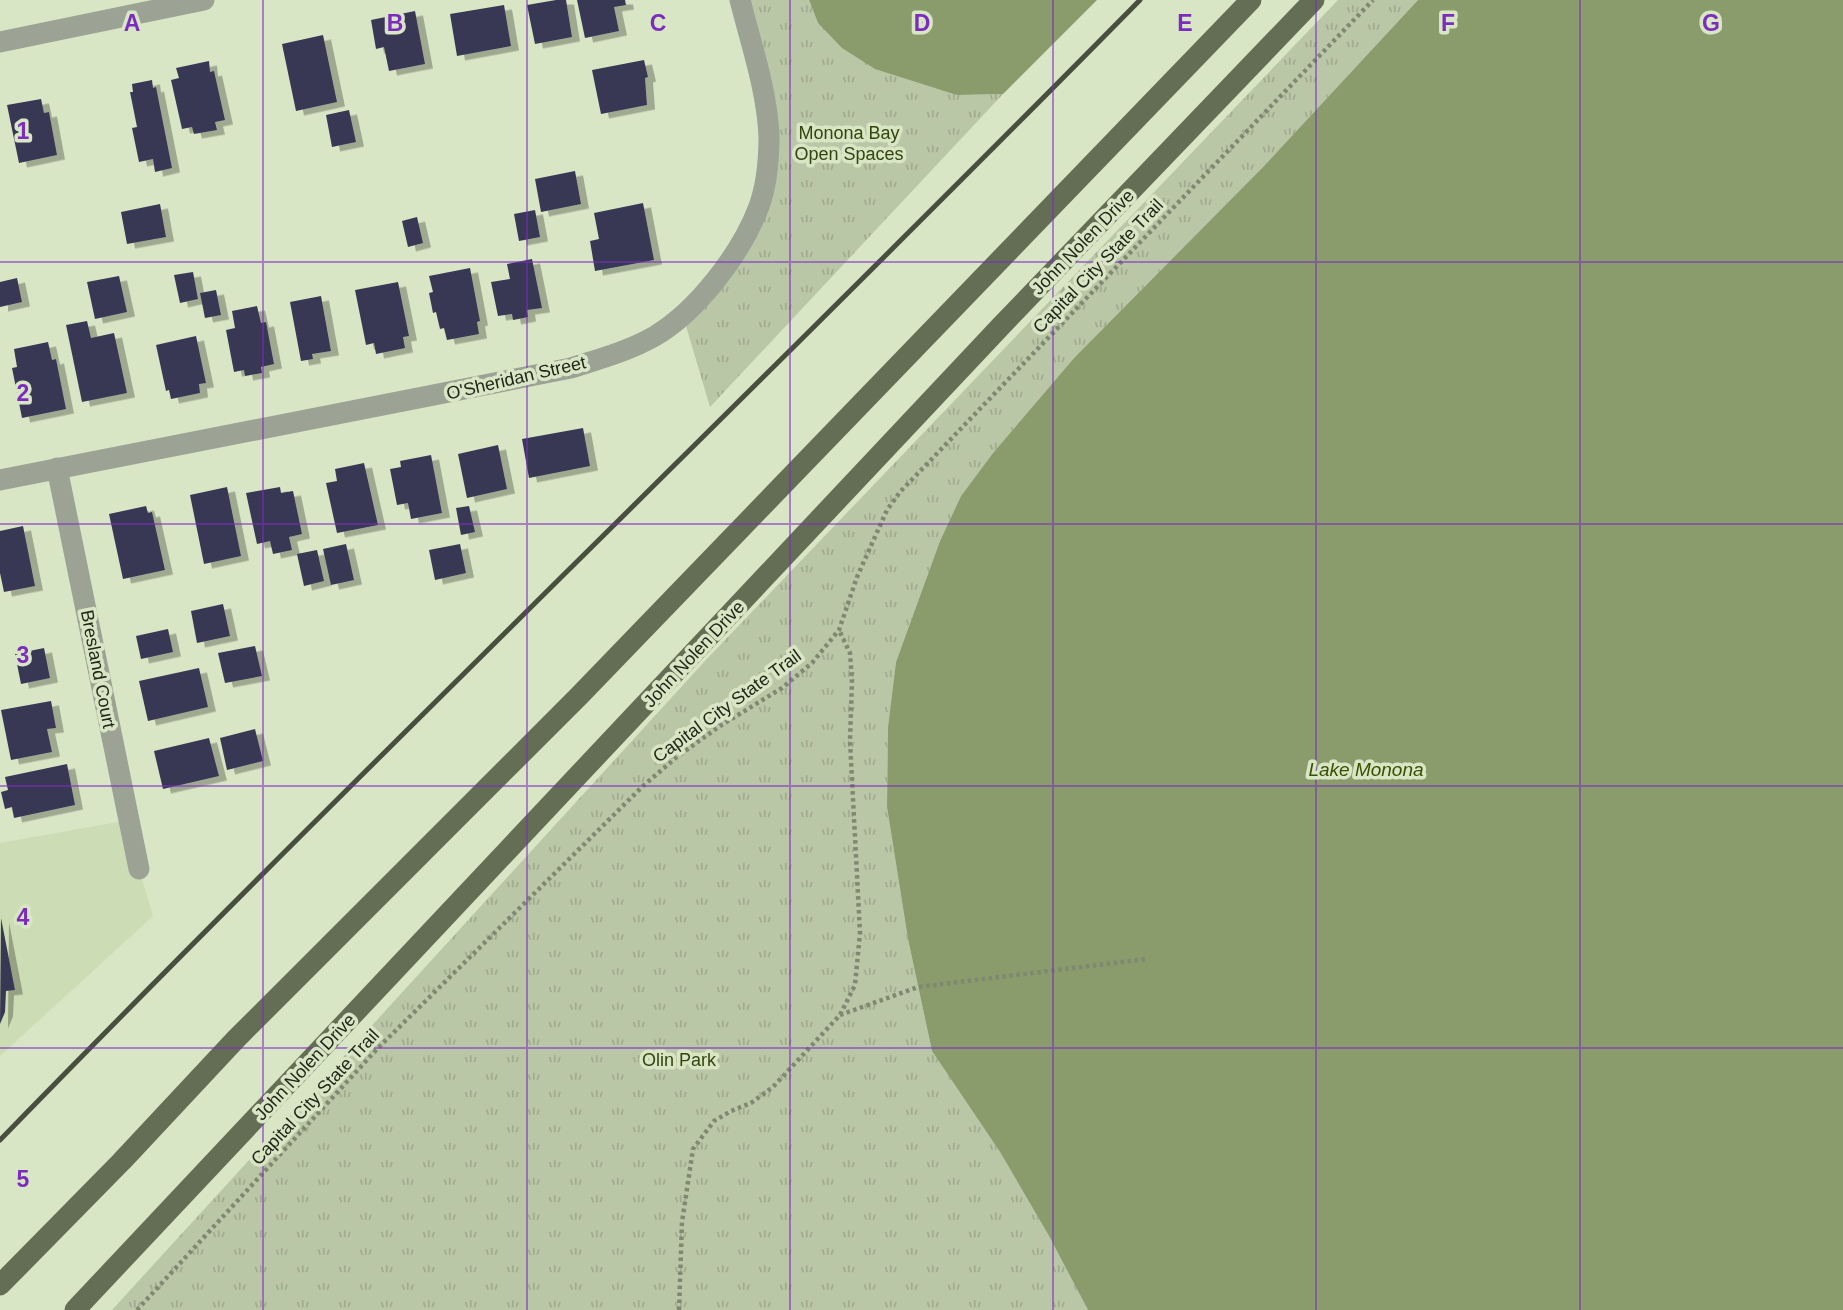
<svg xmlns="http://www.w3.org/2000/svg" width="1843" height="1310" font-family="Arial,sans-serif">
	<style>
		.built { fill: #ccdcb4 }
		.park { fill: url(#park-tufts) }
		.water { fill: #8a9c6c }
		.building { fill: #393954; filter: url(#shadow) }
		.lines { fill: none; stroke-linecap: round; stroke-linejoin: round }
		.path { stroke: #7f8870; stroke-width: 4.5; stroke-dasharray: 3.5 3.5; stroke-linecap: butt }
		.minor { stroke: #9ca294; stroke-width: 21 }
		.major { stroke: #646e55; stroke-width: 21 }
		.rail { stroke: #494f3e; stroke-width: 5 }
		.grid { fill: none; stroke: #7b2cbf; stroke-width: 2; stroke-opacity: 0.55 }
		.labels { text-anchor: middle; stroke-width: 7; stroke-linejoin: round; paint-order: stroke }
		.park-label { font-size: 18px; fill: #34450e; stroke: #d9e6c5 }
		.street-label { font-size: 18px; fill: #22271a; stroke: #d9e6c5 }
		.water-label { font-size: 19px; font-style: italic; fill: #3a4f00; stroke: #d9e6c5 }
		.grid-label { font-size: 23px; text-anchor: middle; font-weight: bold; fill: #7b2cbf; stroke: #d9e6c5; stroke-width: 7; stroke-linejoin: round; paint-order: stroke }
	</style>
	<defs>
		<pattern id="park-tufts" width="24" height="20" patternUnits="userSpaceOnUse" patternTransform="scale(1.75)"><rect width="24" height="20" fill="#bac7a7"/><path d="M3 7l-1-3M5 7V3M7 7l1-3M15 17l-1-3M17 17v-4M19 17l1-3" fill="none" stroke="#a0ab8f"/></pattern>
		<filter id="shadow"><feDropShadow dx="8" dy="4.5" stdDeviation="0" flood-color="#0004"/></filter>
	</defs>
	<rect width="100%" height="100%" fill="#d9e6c5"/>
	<path class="built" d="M 129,820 L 139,869 L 153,916 L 0,1056 L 0,843 Z"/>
	<path class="park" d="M 740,0 L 809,0 L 818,23 L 957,95 L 1003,94 L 710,407 L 683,316 L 714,281 L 766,178 Z
		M 1338,0 L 1418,0 L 1264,166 L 1074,358 L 993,453 L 961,496 L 940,541 L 896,662 L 888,727 L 887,807 L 908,939 L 932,1051 L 1000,1152 L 1049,1236 L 1088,1310 L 112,1310 L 704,662 Z"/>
	<path class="water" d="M 809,0 L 1097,0 L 1003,94 L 957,95 L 875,69 L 842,48 L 818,23 Z
		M 1418,0 L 1843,0 L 1843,1310 L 1088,1310 L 1049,1236 L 1000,1152 L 932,1051 L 908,939 L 887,807 L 888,727 L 896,662 L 940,541 L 961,496 L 993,453 L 1074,358 L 1264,166 Z"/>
	<path class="building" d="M 556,0 L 566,0 L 572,37 L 535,44 L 527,5 Z
		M 577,0 L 625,0 L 626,5 L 614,7 L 619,31 L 585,38 Z
		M 504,5 L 511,46 L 457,56 L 450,14 Z
		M 415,11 L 425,64 L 389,71 L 384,47 L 376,49 L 371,20 Z
		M 323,35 L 337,102 L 296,111 L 282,44 Z
		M 644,60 L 648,77 L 645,78 L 647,105 L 601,114 L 592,70 Z
		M 209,61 L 210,72 L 214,71 L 225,120 L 215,122 L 217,130 L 194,134 L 192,127 L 182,129 L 171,80 L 179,78 L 176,68 Z
		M 152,80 L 153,88 L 156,87 L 172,168 L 155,172 L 153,159 L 139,162 L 132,128 L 137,127 L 130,92 L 133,92 L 132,84 Z
		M 41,99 L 44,113 L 49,112 L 57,155 L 19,163 L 7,105 Z
		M 349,110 L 356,142 L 332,147 L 326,115 Z
		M 575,171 L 581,204 L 541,212 L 535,179 Z
		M 643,203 L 654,260 L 595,271 L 590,241 L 599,239 L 594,213 Z
		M 160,204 L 166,237 L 127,244 L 121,212 Z
		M 535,210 L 540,237 L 519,241 L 514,214 Z
		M 417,217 L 423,243 L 408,247 L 402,221 Z
		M 532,259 L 542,308 L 527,310 L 528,317 L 513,320 L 512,314 L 498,316 L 491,282 L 510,279 L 507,264 Z
		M 470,268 L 480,321 L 477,322 L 479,334 L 447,340 L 444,328 L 440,329 L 436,312 L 433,313 L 429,293 L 433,292 L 429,276 Z
		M 193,272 L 198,299 L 180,303 L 174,275 Z
		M 119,276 L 127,312 L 95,319 L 87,282 Z
		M 17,278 L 22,302 L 0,307 L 0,282 Z
		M 398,282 L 409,336 L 403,337 L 405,348 L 376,354 L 374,343 L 366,345 L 355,290 Z
		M 216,290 L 221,315 L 205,318 L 200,293 Z
		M 321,296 L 331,351 L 312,354 L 313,359 L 301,361 L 290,302 Z
		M 257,306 L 261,323 L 266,322 L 274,364 L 261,367 L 262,373 L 245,376 L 244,370 L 234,372 L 226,330 L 235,328 L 232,311 Z
		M 87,321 L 91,338 L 114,333 L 127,393 L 82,402 L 66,325 Z
		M 196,336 L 206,383 L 199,384 L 200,393 L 171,399 L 169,390 L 166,391 L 156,345 Z
		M 48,342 L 52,360 L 56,359 L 66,409 L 22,418 L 12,368 L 17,367 L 14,349 Z
		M 583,428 L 590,466 L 529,478 L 522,439 Z
		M 498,445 L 507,489 L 467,498 L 458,454 Z
		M 431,455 L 442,513 L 411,519 L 408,503 L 397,505 L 390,469 L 401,467 L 400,461 Z
		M 364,463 L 378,525 L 337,533 L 326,483 L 337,481 L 335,469 Z
		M 227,487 L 241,556 L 204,564 L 190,495 Z
		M 280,487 L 281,493 L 293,491 L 302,534 L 289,537 L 292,550 L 273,554 L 270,541 L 257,544 L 246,493 Z
		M 146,506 L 148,513 L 152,512 L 165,570 L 123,579 L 109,514 Z
		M 469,506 L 475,532 L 461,535 L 456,508 Z
		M 23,526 L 35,586 L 4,592 L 0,573 L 0,531 Z
		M 346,544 L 354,580 L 331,585 L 323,549 Z
		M 460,544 L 466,573 L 435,580 L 429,550 Z
		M 317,550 L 324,581 L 304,586 L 297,554 Z
		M 223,604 L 230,636 L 197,643 L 191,611 Z
		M 168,629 L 173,652 L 141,659 L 136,636 Z
		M 255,646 L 262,676 L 225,683 L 218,653 Z
		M 44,648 L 50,678 L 21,684 L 15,654 Z
		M 199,668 L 208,707 L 148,721 L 139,681 Z
		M 51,701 L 56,728 L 47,729 L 52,752 L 11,760 L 1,710 Z
		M 255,729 L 263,761 L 227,770 L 220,738 Z
		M 209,738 L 219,776 L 163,789 L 154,751 Z
		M 67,764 L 75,805 L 14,818 L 12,807 L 5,809 L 1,792 L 8,790 L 5,777 Z
		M 1,918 L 15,990 L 6,991 L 5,1012 L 0,1024 Z"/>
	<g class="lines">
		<path class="path" d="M 840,1015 L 918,987 L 1147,959
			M 137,1310 L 378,1048 L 643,786 L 678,756 L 720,726 L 782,688 L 812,663 L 839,630 L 857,577 L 887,510 L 900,492 L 1373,0
			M 679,1310 L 682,1222 L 693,1149 L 714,1121 L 731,1111 L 751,1103 L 773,1087 L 840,1015 L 855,985 L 860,933 L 850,741 L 852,680 L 850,653 L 839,630"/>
		<path class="minor" d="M 0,42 L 204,0
			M 57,468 L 139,869
			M 0,480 L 571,368 C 599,359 629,351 655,336 C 697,311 740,255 758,209 C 767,186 769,160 769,136 C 767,90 751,44 740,0"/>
		<path class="major" d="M 0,1285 L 122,1161 L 236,1039 L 579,696 L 1251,0
			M 75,1310 L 1001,326 L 1314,0"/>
		<path class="rail" d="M 0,1140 C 375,755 763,383 1140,0"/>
	</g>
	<path class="grid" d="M 263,0 L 263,1310M 527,0 L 527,1310M 790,0 L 790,1310M 1053,0 L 1053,1310M 1316,0 L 1316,1310M 1580,0 L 1580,1310M 0,262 L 1843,262M 0,524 L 1843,524M 0,786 L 1843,786M 0,1048 L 1843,1048"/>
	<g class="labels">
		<g class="park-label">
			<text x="849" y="139">Monona Bay<tspan x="849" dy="21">Open Spaces</tspan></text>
			<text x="679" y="1066">Olin Park</text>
		</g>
		<g class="street-label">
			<text transform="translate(1083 242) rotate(-46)" y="6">John Nolen Drive</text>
			<text transform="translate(1098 266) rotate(-46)" y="6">Capital City State Trail</text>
			<text transform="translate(516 378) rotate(-13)" y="6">O'Sheridan Street</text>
			<text transform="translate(694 654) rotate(-47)" y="6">John Nolen Drive</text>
			<text transform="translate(98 669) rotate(79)" y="6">Bresland Court</text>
			<text transform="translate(727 706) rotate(-36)" y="6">Capital City State Trail</text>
			<text transform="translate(305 1067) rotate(-47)" y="6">John Nolen Drive</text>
			<text transform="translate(315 1097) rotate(-47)" y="6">Capital City State Trail</text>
		</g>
		<g class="water-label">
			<text x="1366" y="776">Lake Monona</text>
		</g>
	</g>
	<g class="grid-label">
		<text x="132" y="31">A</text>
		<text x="395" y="31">B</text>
		<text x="658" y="31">C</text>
		<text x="922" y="31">D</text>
		<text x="1185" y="31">E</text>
		<text x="1448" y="31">F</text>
		<text x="1711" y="31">G</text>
		<text x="23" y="139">1</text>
		<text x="23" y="401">2</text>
		<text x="23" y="663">3</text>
		<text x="23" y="925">4</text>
		<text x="23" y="1187">5</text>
	</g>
</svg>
